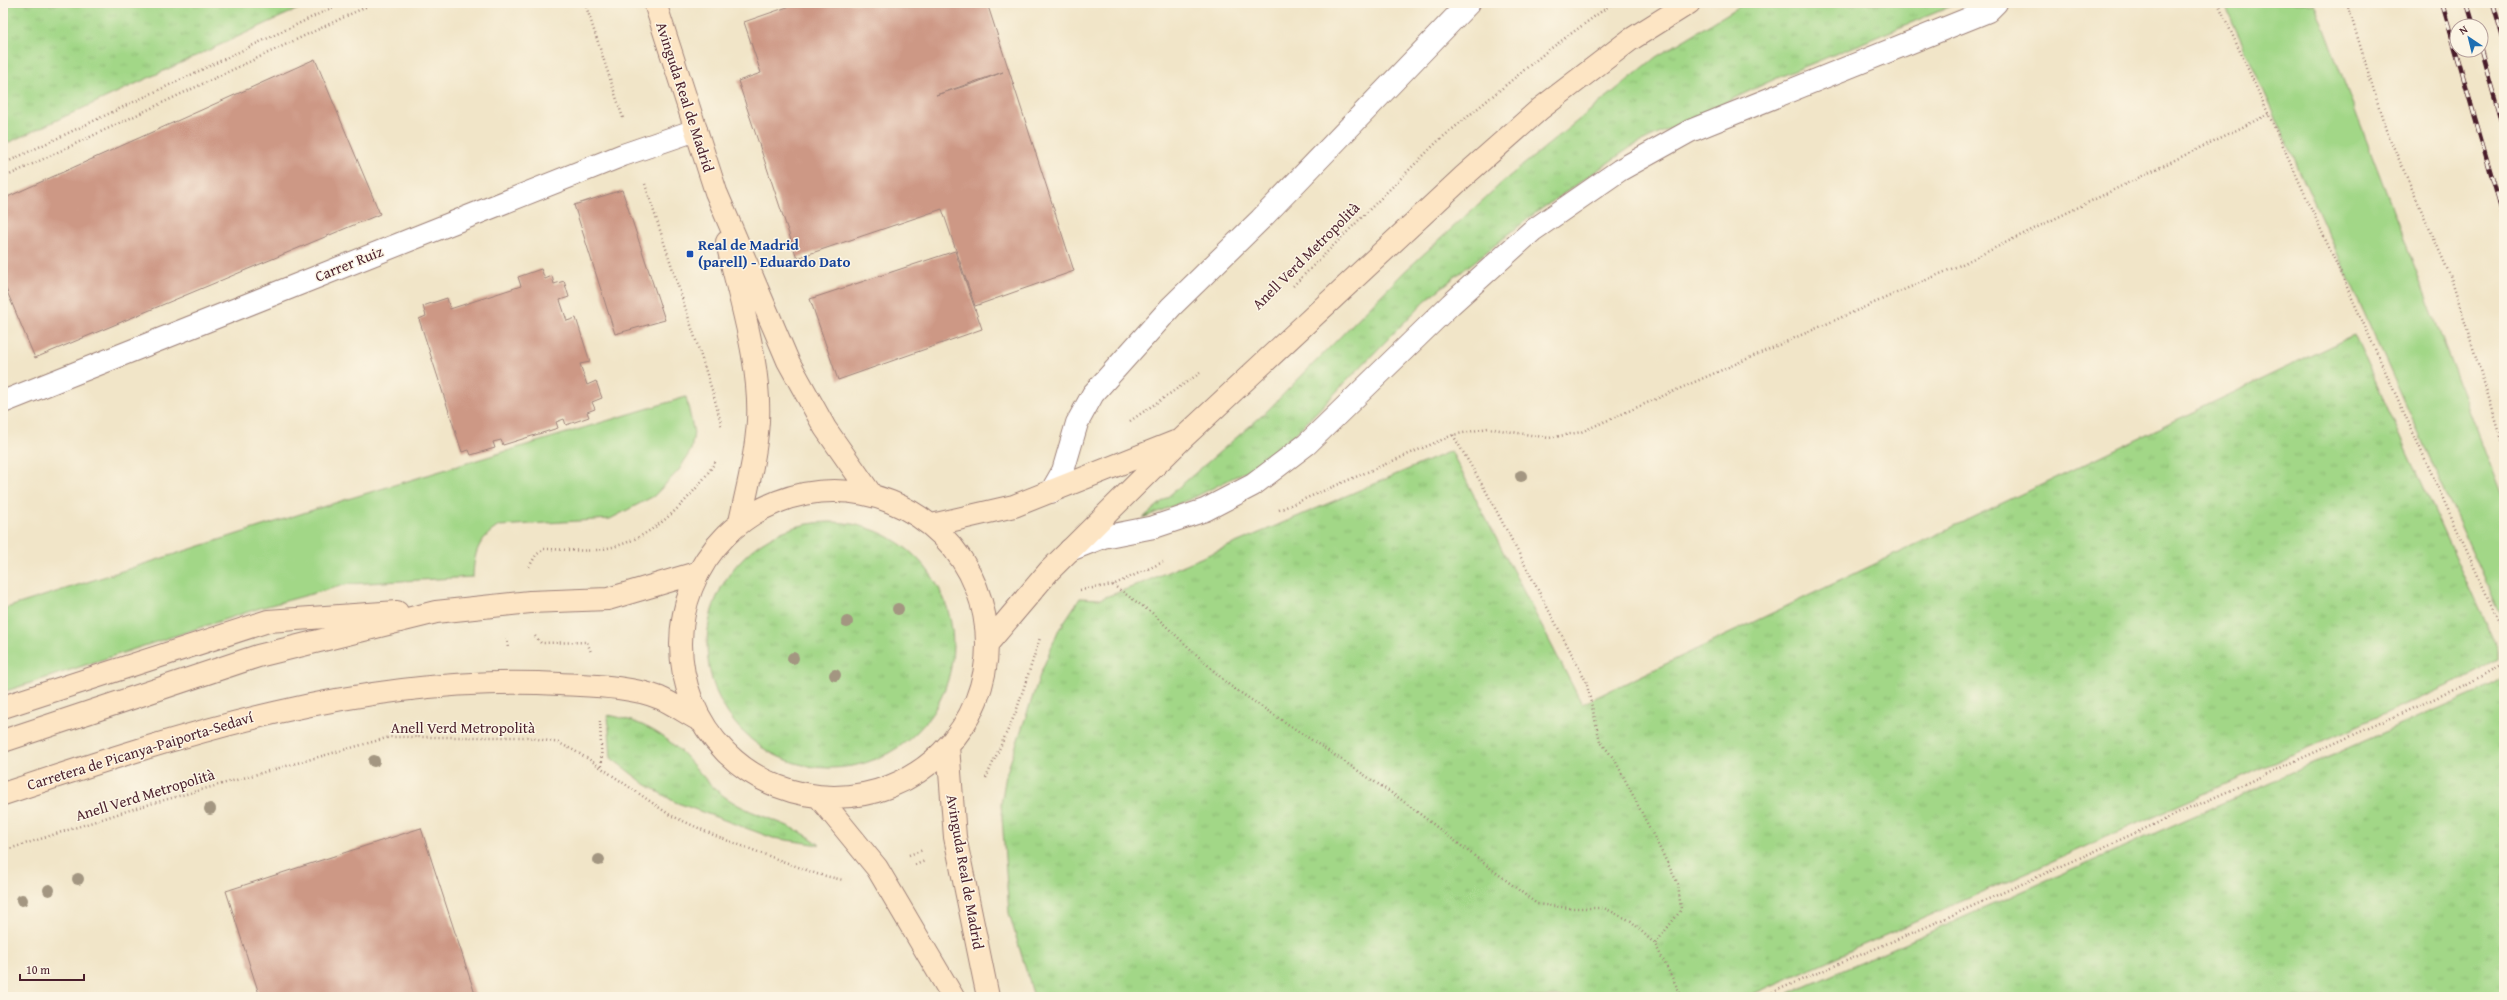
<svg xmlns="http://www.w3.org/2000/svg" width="2507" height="1000" font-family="'Gentium Book Plus',serif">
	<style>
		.grass { fill: url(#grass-tufts); stroke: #767b59 }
		.garden { fill: #a2d787; stroke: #767b59 }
		.building { fill: #cd9885; fill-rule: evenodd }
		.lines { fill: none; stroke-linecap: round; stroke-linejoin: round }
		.street-casing { stroke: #9e827a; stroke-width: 24 }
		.secondary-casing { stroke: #9e827a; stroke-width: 24 }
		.path { stroke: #9e827a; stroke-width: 2.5; stroke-dasharray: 1 3; stroke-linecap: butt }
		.street { stroke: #fff; stroke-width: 22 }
		.secondary { stroke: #fde5c4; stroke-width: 22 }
		.rail-casing { stroke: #4a1f2b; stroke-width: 4.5 }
		.rail { stroke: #fcf5e5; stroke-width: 3; stroke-dasharray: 9; stroke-linecap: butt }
		.tree { fill: #a39681 }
		.transit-dot { fill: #1a4fb4; stroke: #fcf5e5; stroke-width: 1.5 }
		.labels { text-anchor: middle; stroke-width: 3; stroke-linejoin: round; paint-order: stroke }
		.street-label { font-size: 15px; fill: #4a1f2b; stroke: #fcf5e5 }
		.transit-label { font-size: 15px; font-weight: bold; fill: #164399; stroke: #fcf5e5; text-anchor: start }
	</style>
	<defs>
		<pattern id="grass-tufts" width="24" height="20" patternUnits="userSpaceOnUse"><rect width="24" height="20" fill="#a2d787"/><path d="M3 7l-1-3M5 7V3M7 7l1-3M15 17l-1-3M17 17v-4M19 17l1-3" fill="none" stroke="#8db875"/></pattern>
	</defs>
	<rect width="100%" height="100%" fill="#fcf5e5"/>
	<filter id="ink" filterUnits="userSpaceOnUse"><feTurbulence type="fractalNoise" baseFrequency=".025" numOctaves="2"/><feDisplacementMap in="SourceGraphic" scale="8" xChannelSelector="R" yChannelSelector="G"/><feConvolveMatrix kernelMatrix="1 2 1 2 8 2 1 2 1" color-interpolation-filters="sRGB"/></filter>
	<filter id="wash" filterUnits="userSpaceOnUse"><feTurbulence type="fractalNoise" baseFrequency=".012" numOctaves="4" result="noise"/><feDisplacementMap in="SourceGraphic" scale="16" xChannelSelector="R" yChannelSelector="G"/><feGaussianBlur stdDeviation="0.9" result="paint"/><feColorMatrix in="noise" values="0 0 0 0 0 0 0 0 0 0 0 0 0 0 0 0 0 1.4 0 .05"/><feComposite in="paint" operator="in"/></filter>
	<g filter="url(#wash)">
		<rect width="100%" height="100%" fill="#f1e5c8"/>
		<path class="grass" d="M 3,3 L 311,3 L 3,145 Z
			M 1745,3 L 1959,3 L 1777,78 L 1631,147 L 1534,214 L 1426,300 L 1296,433 L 1252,468 L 1195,497 L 1143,518 L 1265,413 L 1404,272 L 1506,179 L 1656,57 Z
			M 2354,335 L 2498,649 L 2498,660 L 2456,682 L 1746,997 L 1034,997 L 1009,913 L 1001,804 L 1006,775 L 1040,675 L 1058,631 L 1080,598 L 1100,599 L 1135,586 L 1451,451 L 1582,704 Z
			M707 645a123 123 0 1 1 246 0a123 123 0 1 1-246 0Z
			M 2504,677 L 2504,997 L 1782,997 L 2492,685 Z
			M 608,715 C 640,721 662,732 685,756 C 698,770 711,788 728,799 C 756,818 795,823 820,845 L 773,838 L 675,802 L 645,784 L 611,758 Z"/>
		<path class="garden" d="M 2224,3 L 2314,3 L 2504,501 L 2504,622 Z
			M 686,397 L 694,433 L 691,450 L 679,470 L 654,496 L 610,519 L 499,526 C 478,539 474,553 473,577 L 348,584 L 260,608 L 3,692 L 3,609 L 341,501 Z"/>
		<g id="blocks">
			<path class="building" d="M 799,3 L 987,3 L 1074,271 L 975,306 L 942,209 L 797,258 L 738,81 L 761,73 L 744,22 ZM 1003,72 L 975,83 L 936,95 Z
				M 315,59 L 380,214 L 35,358 L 3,282 L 3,199 Z
				M 622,190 L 665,320 L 615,334 L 574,205 Z
				M 955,251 L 982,329 L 838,380 L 810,299 Z
				M 541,269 L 545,279 L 552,276 L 554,284 L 564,281 L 569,297 L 560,300 L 567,321 L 576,318 L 590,362 L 580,364 L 587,385 L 596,381 L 602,398 L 592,402 L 595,409 L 587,412 L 589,417 L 566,425 L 564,419 L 556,422 L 558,428 L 503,445 L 501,440 L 493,442 L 495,448 L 471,455 L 469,450 L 462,452 L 419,319 L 426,316 L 423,306 L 447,298 L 450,309 L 521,286 L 518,277 Z
				M 421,828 L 476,997 L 260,997 L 226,891 Z"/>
		</g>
	</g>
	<g filter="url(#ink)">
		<use href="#blocks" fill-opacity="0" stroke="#9e827a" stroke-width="1"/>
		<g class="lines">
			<defs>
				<path id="street" d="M 3,402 L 623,155 L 696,130
					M 1051,492 L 1063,471 L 1077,423 L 1093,394 L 1171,307 L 1261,219 L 1469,3
					M 1070,550 L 1103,537 L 1154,527 L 1205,510 L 1253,485 L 1307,444 L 1451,304 L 1532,231 L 1620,170 L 1690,131 L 1988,11 L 1996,3"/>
				<path id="secondary" d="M 655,3 L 716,192 L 788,361 L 825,428 L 871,494
					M 727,242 C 739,298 761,363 758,421 C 756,455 747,489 740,522
					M681 644a153 153 0 1 1 306 0a153 153 0 1 1-306 0Z
					M 932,525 L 1014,506 L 1175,442
					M 988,643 L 1049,571 L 1183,438 L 1463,177 L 1540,109 L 1630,40 L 1689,3
					M 3,707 L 268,621 L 397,612
					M 3,741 L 258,656 L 436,612 L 530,602 L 608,599 L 696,573
					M 948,746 L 955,837 L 988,997
					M 3,794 C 183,734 367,673 560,684 C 592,686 630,686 660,698 C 674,704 687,714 701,721
					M 819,797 L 877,868 L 953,997"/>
			</defs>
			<use href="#street" class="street-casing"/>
			<use href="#secondary" class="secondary-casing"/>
			<path class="path" d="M 585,3 L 623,118
				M 2218,3 L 2504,633
				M 2347,3 L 2386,130 L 2450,275 L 2504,446
				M 3,164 L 342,3
				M 3,178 L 374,3
				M 645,184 L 713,393 L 722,427
				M 1293,286 L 1438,141 L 1546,52 L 1613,3
				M 1130,421 L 1200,373
				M 1453,435 L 1487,493 L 1586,681 L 1600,741 L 1615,760 L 1678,884 L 1681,910 L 1655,944
				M 1279,510 L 1453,435 L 1488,428 L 1549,438 L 1581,432 L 1958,266 L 2269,114
				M 529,567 L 536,555 L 544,549 C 565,549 588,553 608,548 C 654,539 692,498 716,461
				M 1113,585 L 1152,613 L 1229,685 L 1399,798 L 1537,904 L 1570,908 L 1604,908 L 1631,921 L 1655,944 L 1682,997
				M 1080,590 L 1113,585 L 1163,562
				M 535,636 L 541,643 L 587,642 L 591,652
				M 507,638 L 508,649
				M 600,721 L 602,768
				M 986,778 L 1016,712 L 1040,638
				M 3,851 L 136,808 L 390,737 L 527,737 L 559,743 L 573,750 L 590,760 L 670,815 L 718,837 L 817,874 L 843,880
				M 909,855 L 923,850
				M 915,865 L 925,861
				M 1761,997 L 1926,927 L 2469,683 L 2504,663"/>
			<use href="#street" class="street"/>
			<use href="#secondary" class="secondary"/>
			<defs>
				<path id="rail" d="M 2442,3 L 2504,219
					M 2467,3 L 2474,26
					M 2493,3 L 2504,41
					M 2481,50 L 2504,131"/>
			</defs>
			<use href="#rail" class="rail-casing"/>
			<use href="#rail" class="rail"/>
		</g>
		<g class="tree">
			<circle cx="1521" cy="476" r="6"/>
			<circle cx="898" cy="609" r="6"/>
			<circle cx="847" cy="622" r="6"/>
			<circle cx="793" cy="658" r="6"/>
			<circle cx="835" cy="675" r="6"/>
			<circle cx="374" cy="761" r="6"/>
			<circle cx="210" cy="809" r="6"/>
			<circle cx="599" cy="860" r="6"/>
			<circle cx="78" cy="879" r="6"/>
			<circle cx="49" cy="890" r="6"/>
			<circle cx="22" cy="900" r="6"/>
		</g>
	</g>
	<rect class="transit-dot" x="686" y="250" width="8" height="8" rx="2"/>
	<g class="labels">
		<g class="street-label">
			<text transform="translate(685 97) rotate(72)" y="5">Avinguda Real de Madrid</text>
			<text transform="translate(1306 256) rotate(-45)" y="5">Anell Verd Metropolità</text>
			<text transform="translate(349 264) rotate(-22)" y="5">Carrer Ruiz</text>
			<text x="463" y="733">Anell Verd Metropolità</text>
			<text transform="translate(140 751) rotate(-17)" y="5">Carretera de Picanya-Paiporta-Sedaví</text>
			<text transform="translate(145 795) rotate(-17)" y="5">Anell Verd Metropolità</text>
			<text transform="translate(965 872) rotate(80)" y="5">Avinguda Real de Madrid</text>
		</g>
		<g class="transit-label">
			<text x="698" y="250">Real de Madrid<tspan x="698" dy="17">(parell) - Eduardo Dato</tspan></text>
		</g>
	</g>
	<rect width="2507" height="1000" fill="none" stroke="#fcf5e5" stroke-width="16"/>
	<g transform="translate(2469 38) rotate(325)"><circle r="19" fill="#fcf5e5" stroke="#b59f9b"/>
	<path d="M0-3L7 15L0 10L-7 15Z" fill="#1f6fb2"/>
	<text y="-6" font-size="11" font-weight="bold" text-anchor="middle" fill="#4a1f2b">N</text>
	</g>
	<path d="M20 974v6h64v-6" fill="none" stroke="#4a1f2b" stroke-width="2"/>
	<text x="26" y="974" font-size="12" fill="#4a1f2b" stroke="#fcf5e5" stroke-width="3" paint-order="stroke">10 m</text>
</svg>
